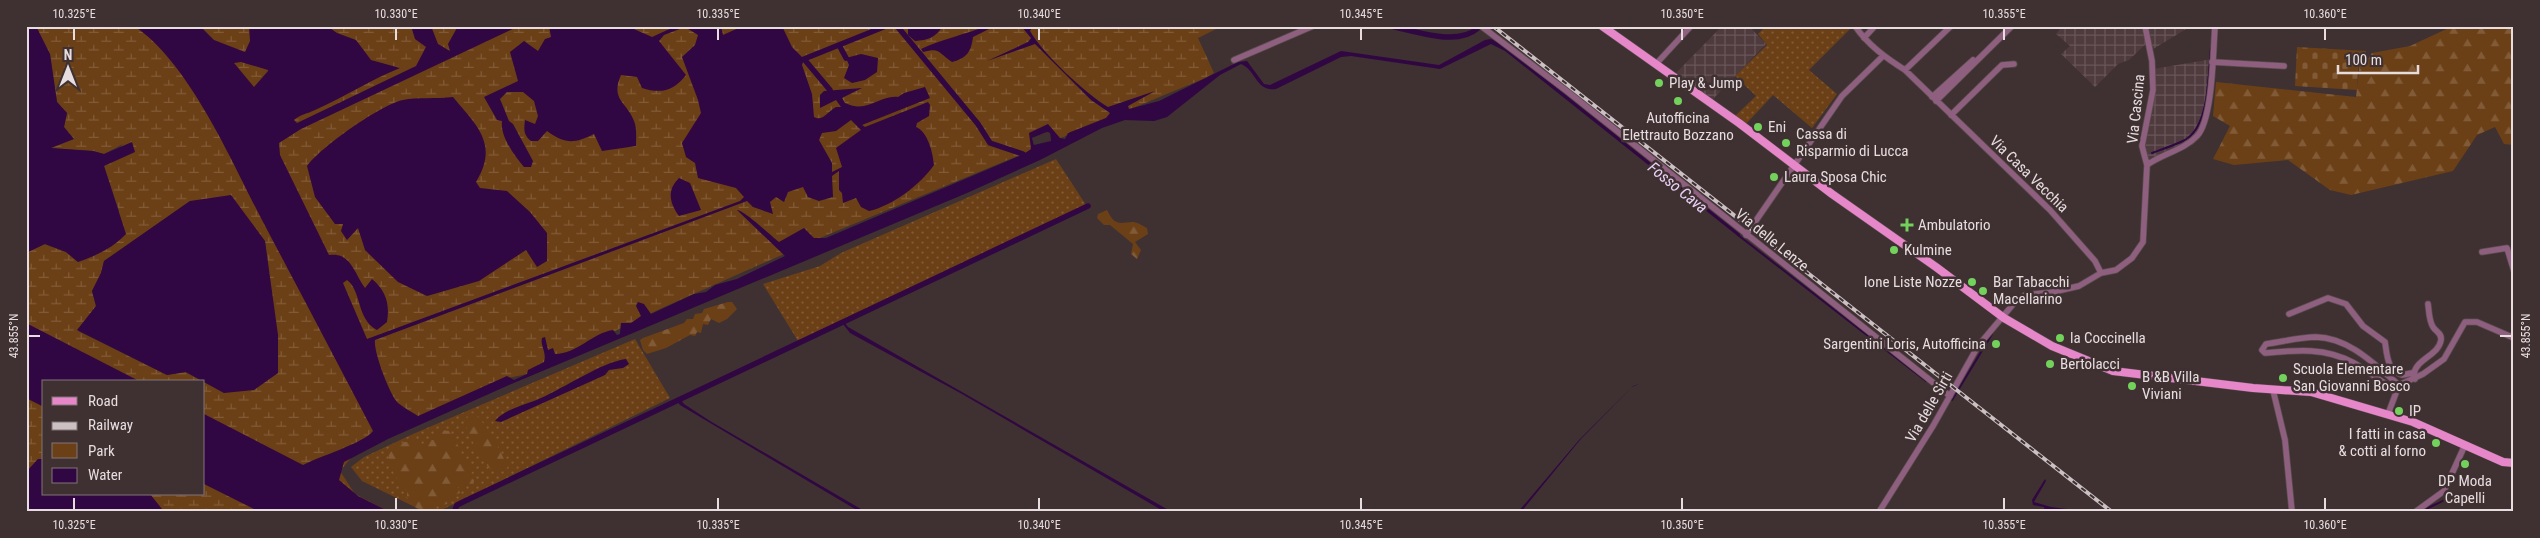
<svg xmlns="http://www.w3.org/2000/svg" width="2540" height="538" font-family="'Roboto Condensed',sans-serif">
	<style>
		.industrial { fill: url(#industrial-grid) }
		.green { fill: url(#green-dots) }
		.forest { fill: url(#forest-firs) }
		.wetland { fill: url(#wetland-marsh); fill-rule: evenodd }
		.cemetery { fill: url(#cemetery-stones) }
		.water { fill: #300742; fill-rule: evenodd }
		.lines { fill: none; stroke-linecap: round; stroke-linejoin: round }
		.stream { stroke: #300742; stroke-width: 2 }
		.canal { stroke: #300742; stroke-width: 5.5 }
		.minor-casing { stroke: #5a4c4e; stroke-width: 7 }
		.major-casing { stroke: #5a4c4e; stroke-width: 9 }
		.minor { stroke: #8e5f7e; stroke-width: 5.5 }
		.major { stroke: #e587c8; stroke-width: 8 }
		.rail-casing { stroke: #cbc0c2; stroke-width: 4 }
		.rail { stroke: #3f3032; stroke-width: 2; stroke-dasharray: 5.5; stroke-linecap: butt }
		.ticks { fill: none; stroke: #e7dddf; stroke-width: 2 }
		.poi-dot { fill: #73d25c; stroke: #3f3032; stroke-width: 2 }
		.labels { text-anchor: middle; stroke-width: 5; stroke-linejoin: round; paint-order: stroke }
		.poi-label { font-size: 15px; fill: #e7dddf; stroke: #3f3032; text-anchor: start }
		.street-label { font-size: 15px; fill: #e7dddf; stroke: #3f3032 }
		.water-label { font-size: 16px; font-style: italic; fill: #e9d2f6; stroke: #3f3032 }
		.neatline { fill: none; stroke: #e7dddf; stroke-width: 2 }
		.ticks-label { font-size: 12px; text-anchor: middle; fill: #e7dddf }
	</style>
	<defs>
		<pattern id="industrial-grid" width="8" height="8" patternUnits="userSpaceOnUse" patternTransform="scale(1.25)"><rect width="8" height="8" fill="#4f3a3e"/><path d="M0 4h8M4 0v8" fill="none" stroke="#685659"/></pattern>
		<pattern id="green-dots" width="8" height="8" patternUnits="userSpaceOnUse" patternTransform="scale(1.25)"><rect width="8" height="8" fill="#6c4016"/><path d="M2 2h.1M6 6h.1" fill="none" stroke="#815b37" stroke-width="1.8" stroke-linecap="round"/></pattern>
		<pattern id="forest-firs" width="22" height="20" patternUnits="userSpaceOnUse" patternTransform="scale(1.25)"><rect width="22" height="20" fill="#6c4016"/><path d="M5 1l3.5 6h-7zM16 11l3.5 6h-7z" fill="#815b37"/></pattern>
		<pattern id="wetland-marsh" width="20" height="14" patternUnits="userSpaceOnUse" patternTransform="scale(1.25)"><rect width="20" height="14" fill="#6c4016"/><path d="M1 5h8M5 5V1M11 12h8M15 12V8" fill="none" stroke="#815b37"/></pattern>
		<pattern id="cemetery-stones" width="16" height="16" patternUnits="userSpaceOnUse" patternTransform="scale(1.25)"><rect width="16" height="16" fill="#6c4016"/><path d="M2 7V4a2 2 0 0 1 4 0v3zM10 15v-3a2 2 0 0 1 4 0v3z" fill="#815b37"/></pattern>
	</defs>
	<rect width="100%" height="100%" fill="#3f3032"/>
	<path class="industrial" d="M 1722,26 L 1749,26 L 1766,44 L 1712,100 L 1675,74 Z
		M 2062,26 L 2191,26 L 2150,51 L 2148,42 L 2129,60 L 2118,64 L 2095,87 L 2061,54 L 2070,46 L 2056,34 Z
		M 2212,59 L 2209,107 L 2197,136 L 2147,165 L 2142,146 L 2153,90 L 2153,69 Z"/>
	<path class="green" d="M 1766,26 L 1848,26 L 1850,29 L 1809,70 L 1837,94 L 1812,128 L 1773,95 L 1746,124 L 1735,116 L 1756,96 L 1735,76 L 1767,45 L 1758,34 Z
		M 1056,159 L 1086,205 L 798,341 L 763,284 L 820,266 L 841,253 Z
		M 635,339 L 670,398 L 452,505 L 437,512 L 425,512 L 362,481 L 351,467 L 364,457 L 413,434 Z"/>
	<path class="forest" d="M 2453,26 L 2514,26 L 2514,145 L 2504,144 L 2495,127 L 2477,135 L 2453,171 L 2351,195 L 2330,190 L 2288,160 L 2234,165 L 2213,159 L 2230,126 L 2213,116 L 2216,82 L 2356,97 L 2360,61 L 2367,61 L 2372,53 L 2410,46 Z
		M 1107,210 C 1115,226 1118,223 1133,222 C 1137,222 1143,226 1147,228 L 1148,234 L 1135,242 L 1141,250 L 1137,259 L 1131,254 L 1133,244 L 1110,225 L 1104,225 L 1097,218 L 1098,214 Z
		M 728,302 L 732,302 L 737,309 L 727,319 L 719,323 L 711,319 L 708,325 L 703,324 L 701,333 L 697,332 L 695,336 L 690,335 L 666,348 L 647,354 L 643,350 L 640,340 L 643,338 L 684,323 L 687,319 L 693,319 L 695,314 L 702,313 L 704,309 Z
		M 472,413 L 479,418 L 492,435 L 508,467 L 497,473 C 481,466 471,437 464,421 Z
		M 441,430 L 449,431 C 459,444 463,459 473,471 L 469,476 L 474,480 L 473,484 L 458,487 L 460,493 L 452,496 L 447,504 L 431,507 L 427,511 L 416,508 L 407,498 L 407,491 C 398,481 377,454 397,444 C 404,441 413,442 420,440 L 423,445 L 427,440 L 436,440 L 436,435 Z"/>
	<path class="wetland" d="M 26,26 L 1215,26 L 1216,29 L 1198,38 L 1214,73 L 1203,79 L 827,235 L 662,308 L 527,374 L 503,379 L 360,447 L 340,471 L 355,494 L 390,512 L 26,512 L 26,253 L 44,244 L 66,252 L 78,262 L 119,211 L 104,166 L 123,144 L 104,154 L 93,151 L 50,148 L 73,139 L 64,127 L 67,113 L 57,102 L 50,54 ZM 1047,132 L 1050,133 L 1051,141 L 1038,146 L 1034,145 L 1032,138 ZM 190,201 L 265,241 L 270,283 L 224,393 L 185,372 L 167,375 L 78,331 L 96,306 L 92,291 L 101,273 L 104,261 ZM 44,382 L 204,382 L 204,494 L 44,494 Z"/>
	<path class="cemetery" d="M 2297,47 L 2366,51 L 2365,58 L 2359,58 L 2357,90 L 2295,86 Z"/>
	<path class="water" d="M 26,26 L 36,26 L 50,54 L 57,102 L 67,113 L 64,127 L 74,139 L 51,148 L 93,151 L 104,154 L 132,142 L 135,152 L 104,166 L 126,234 C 114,247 96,256 78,262 L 66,252 L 45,244 L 26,253 Z
		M 134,26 L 200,26 L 214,40 L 245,52 L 250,41 L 249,26 L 327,26 L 337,33 L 356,40 L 371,60 L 400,68 C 370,80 344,97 315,110 C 307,114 301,114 294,120 L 297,123 L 416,66 L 426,47 L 415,39 L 411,26 L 431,26 L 438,44 L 450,51 L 448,44 L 458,26 L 519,26 L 301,129 L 279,143 L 280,155 L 329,255 C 351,252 354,273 365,288 L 372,279 C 386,291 390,304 387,322 L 377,330 C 356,319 362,291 347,280 L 343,283 L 367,339 L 740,201 L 744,197 L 736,188 L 698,178 L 695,163 L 686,157 L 682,143 L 701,113 L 698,100 L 682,57 L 695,45 L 698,35 L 685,27 L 664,35 L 659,41 L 686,75 C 674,91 661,94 642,88 L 637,77 L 621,75 C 610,100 627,102 634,121 C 637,128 636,138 636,146 L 602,151 L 594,134 C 574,144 565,144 547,131 L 538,141 L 531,141 C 523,135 524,129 525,120 L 535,124 L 538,116 L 534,101 L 523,92 L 507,92 L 500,99 L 509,121 L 513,124 L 533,161 L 531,167 L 524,167 C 515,156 500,137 502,121 L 497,120 L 484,97 L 518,81 L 510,52 L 524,41 L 538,51 L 545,39 L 551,37 L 549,26 L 627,26 L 652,37 L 676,26 L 721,26 L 723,35 L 743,26 L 782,26 L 792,47 L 804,59 L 802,65 L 812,94 L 814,117 C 823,122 828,111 836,107 L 841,107 L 836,100 L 820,108 L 820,95 L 824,91 L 862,88 L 842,98 L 845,103 C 868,114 879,95 898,97 L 904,93 L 925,87 L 930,98 L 862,125 L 865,127 L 928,102 L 930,105 L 929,116 L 917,123 L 916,127 C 928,132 933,153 934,165 C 920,185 892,206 869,211 L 861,207 L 856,198 L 843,203 L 842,193 L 839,190 L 839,171 L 832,176 L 833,197 L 819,201 L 808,197 L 803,187 L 788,192 L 784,202 L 776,197 L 770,202 L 773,214 L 753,207 L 747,201 L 375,340 C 373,351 390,396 398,403 C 404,408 412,412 418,416 L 507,376 L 514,380 L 527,374 L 528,370 L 544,362 C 547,352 540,346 542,338 L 545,337 L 548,350 L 553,348 L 555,354 C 577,354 592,333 613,330 L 617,335 L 620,334 L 621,323 L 631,323 L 641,316 L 636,306 L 638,302 L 644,304 L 651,314 L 694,294 L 706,292 L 715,285 L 737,279 L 785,256 L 737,210 C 744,210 771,236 779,242 L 804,228 L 814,238 L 826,238 L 1024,154 L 1031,149 L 1029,133 L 1048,124 L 1060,138 L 1065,139 L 1068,133 L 1106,118 L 1110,113 L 1091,100 L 1035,44 L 987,61 L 1028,42 L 1031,38 L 1021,26 L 1028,29 L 1033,26 L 1030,31 C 1042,53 1086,94 1108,107 L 1155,91 L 1128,106 L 1129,109 L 1159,101 L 1238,62 L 1247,61 L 1264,84 L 1270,85 L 1341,51 L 1439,65 L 1485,40 L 1491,39 L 1503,45 L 1740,234 L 1739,237 L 1505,51 L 1491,44 L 1440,69 L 1351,56 L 1341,57 L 1276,89 C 1256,92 1256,70 1241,64 L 1220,75 L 1167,117 L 1154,121 L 1125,120 L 1102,128 L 1040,160 L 967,193 L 509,385 L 388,439 L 344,462 L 339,480 L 358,496 L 390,512 L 260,512 L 204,484 L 204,414 L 303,465 C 318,457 366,442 373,431 C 336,360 299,290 262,220 C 232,162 189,62 134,26 ZM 241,62 L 268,70 L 268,71 L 254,87 L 234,63 ZM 851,120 L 861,130 L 836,148 L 842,167 L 832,172 L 832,163 L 819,140 L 822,133 L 836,131 ZM 1047,132 L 1050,133 L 1051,141 L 1034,145 L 1032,138 Z
		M 921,26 L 943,26 C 935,38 928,40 915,41 L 908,35 L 908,29 Z
		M 986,26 L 995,26 L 973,37 C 971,52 967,58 952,62 C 938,53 941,47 923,52 L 921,49 C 942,39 964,35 986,26 Z
		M 861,54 L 878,58 L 877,72 L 865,80 L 852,83 L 844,78 L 849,65 L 846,58 Z
		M 453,97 C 477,126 499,144 476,182 L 480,188 L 507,191 L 530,212 L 547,233 L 547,261 L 537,267 L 526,250 L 479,281 L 427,296 L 398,282 L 365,250 L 358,228 L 347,240 L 341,231 L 343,224 L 335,224 L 315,197 L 307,166 C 321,147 380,105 403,100 C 417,97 437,99 453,97 Z
		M 679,178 L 690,183 L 701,210 L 679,216 C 669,202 667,190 679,178 Z
		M 231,195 L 265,241 L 278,335 L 278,373 L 254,390 L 224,393 L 186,372 L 167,375 L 77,330 L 96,306 L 92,291 L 101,273 L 104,261 L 190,201 Z
		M 26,323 L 141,382 L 44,382 L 44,407 L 26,398 Z
		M 845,323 L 848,327 L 1172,512 L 1165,512 L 962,394 L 850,333 L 843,324 Z
		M 626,359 L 629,364 L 623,368 L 609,370 L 605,375 L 501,422 L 495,421 C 506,408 526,405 541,398 C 564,388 602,362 626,359 Z
		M 1639,384 L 1632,387 L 1580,440 L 1521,512 L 1518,512 L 1579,440 L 1633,386 Z
		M 681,400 L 684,404 L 710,421 L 866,512 L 860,512 L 680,405 L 677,401 Z
		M 38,459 L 44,459 L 44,494 L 150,494 L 162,509 L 159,512 L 26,512 L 26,472 Z
		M 2045,479 L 2046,481 L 2034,502 L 2051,507 L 2091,512 L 2056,509 L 2045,512 L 2044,507 L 2033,505 L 2032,500 Z"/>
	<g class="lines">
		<path class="stream" d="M 2152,153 C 2163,149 2175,145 2185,140 C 2210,126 2208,74 2211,48
			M 1738,235 L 1926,381
			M 1950,399 L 1952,400 L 1992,334
			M 2421,512 C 2430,505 2443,504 2450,495"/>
		<path class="canal" d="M 897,26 L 978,124 L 990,143 L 1023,154
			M 1390,26 C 1416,31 1457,47 1478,28
			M 839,45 L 846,58
			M 830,90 L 804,59 L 886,26
			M 454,512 L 457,505 L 465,501 L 1088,206"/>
		<defs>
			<path id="minor" d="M 1481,26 L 1568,92 L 1950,396
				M 1855,26 C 1868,45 1886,58 1905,70 L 2050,210 L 2095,261 L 2101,273
				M 2145,26 L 2152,61 L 2153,90 L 2142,146 L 2147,165
				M 1864,38 L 1875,26
				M 1234,60 L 1313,26
				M 2212,62 L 2284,66
				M 1656,64 L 1691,26
				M 1905,70 L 1951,26
				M 1932,97 L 1973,60
				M 1936,101 L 2012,26
				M 1951,115 L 2002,65 L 2014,64
				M 1746,235 L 1842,96 L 1883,56
				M 2482,252 L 2507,248 L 2514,271
				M 2289,314 L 2328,298 L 2346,304 L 2363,326 L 2385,342 C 2387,355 2387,370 2402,375 L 2412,373 L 2415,379
				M 2414,374 C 2416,359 2439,355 2441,340 C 2442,333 2436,332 2433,327 C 2429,321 2429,311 2428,304
				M 2273,390 L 2285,440 L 2292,512
				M 2397,390 C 2381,383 2369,371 2354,363 C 2326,347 2296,350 2265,353 L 2262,350 L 2266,344 C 2282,342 2300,337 2316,337 C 2350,338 2375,365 2399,385
				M 2388,414 L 2399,385 L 2423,374 L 2444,359 L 2465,322 L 2477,322 L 2514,338
				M 1879,512 L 1933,426 L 1978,346 L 2015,302 L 2025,295 L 2053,292 L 2079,286 L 2101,273 L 2116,270 L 2132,258 L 2143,242 L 2147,165 C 2162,154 2184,150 2197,136 C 2213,119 2213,51 2215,26
				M 2415,512 L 2444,491 L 2465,445"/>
			<path id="major" d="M 1602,26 L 1739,123 L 1832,194 L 1936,267 L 2004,318 L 2052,346 L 2113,371 L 2253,388 L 2311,392 L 2413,422 L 2503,462 L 2514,463"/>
		</defs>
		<use href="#minor" class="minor-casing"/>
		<use href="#major" class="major-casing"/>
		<use href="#minor" class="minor"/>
		<use href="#major" class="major"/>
		<defs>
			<path id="rail" d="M 1493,26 L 2112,512"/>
		</defs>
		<use href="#rail" class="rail-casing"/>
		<use href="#rail" class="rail"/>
	</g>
	<path class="ticks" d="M 74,28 L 74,40M 396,28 L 396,40M 718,28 L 718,40M 1039,28 L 1039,40M 1361,28 L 1361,40M 1682,28 L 1682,40M 2004,28 L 2004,40M 2325,28 L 2325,40M 28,336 L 40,336M 2500,336 L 2512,336M 74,498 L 74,510M 396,498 L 396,510M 718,498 L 718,510M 1039,498 L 1039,510M 1361,498 L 1361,510M 1682,498 L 1682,510M 2004,498 L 2004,510M 2325,498 L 2325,510"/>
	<g class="poi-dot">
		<circle cx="1659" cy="83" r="5"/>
		<circle cx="1678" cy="101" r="5"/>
		<circle cx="1758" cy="127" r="5"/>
		<circle cx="1786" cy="143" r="5"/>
		<circle cx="1774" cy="177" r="5"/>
		<path d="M1904.5 217.5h5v5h5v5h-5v5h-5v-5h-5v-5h5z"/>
		<circle cx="1894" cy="250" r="5"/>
		<circle cx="1972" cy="282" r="5"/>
		<circle cx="1983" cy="291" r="5"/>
		<circle cx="2060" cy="338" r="5"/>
		<circle cx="1996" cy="344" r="5"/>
		<circle cx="2050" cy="364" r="5"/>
		<circle cx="2283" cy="378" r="5"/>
		<circle cx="2132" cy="386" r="5"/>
		<circle cx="2399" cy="411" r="5"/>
		<circle cx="2436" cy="443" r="5"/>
		<circle cx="2465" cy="464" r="5"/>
	</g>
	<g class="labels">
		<g class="poi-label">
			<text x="1669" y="88">Play &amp; Jump</text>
			<text x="1678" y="123" text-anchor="middle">Autofficina<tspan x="1678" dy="17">Elettrauto Bozzano</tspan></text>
			<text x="1768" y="132">Eni</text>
			<text x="1796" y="139">Cassa di<tspan x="1796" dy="17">Risparmio di Lucca</tspan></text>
			<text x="1784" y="182">Laura Sposa Chic</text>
			<text x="1918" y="230">Ambulatorio</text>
			<text x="1904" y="255">Kulmine</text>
			<text x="1962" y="287" text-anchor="end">Ione Liste Nozze</text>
			<text x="1993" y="287">Bar Tabacchi<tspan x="1993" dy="17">Macellarino</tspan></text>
			<text x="2070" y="343">la Coccinella</text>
			<text x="1986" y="349" text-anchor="end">Sargentini Loris, Autofficina</text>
			<text x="2060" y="369">Bertolacci</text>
			<text x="2293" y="374">Scuola Elementare<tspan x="2293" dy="17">San Giovanni Bosco</tspan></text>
			<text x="2142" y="382">B &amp;B Villa<tspan x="2142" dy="17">Viviani</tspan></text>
			<text x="2409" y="416">IP</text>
			<text x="2426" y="439" text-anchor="end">I fatti in casa<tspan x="2426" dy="17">&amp; cotti al forno</tspan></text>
			<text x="2465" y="486" text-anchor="middle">DP Moda<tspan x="2465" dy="17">Capelli</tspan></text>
		</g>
		<g class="street-label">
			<text transform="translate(2136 109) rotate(-84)" y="5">Via Cascina</text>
			<text transform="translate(2029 174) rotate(44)" y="5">Via Casa Vecchia</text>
			<text transform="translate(1772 240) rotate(39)" y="5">Via delle Lenze</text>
			<text transform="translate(1929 407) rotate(-60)" y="5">Via delle Sirti</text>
		</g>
		<g class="water-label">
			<text transform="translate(1678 187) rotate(39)" y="6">Fosso Cava</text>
		</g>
	</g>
	<rect width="2540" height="538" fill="none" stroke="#3f3032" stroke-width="55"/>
	<rect x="42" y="380" width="162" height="115" fill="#3f3032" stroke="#827577"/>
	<rect x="52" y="397" width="25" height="8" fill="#e587c8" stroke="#827577"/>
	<text x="88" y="406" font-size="15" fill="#e7dddf">Road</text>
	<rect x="52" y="422" width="25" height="8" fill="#cbc0c2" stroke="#827577"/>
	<text x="88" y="430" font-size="15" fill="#e7dddf">Railway</text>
	<rect x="52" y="443" width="25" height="15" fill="#6c4016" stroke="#827577"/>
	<text x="88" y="456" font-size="15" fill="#e7dddf">Park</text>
	<rect x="52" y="468" width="25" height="15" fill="#300742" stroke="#827577"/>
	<text x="88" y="480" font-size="15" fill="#e7dddf">Water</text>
	<g transform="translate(68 68)" stroke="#3f3032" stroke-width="4" paint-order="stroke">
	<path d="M0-4L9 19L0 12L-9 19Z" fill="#e7dddf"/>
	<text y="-8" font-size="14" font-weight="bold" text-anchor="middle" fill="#e7dddf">N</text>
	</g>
	<path d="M2338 65v8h80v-8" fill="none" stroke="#e7dddf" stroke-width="2.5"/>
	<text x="2345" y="65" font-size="15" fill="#e7dddf" stroke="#3f3032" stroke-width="4" paint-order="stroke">100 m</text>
	<rect x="28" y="28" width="2484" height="482" class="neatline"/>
	<g class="ticks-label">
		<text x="74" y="18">10.325°E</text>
		<text x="396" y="18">10.330°E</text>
		<text x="718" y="18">10.335°E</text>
		<text x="1039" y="18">10.340°E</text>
		<text x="1361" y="18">10.345°E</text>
		<text x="1682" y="18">10.350°E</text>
		<text x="2004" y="18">10.355°E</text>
		<text x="2325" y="18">10.360°E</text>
		<text transform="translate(14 336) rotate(-90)" y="4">43.855°N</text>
		<text transform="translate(2526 336) rotate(-90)" y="4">43.855°N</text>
		<text x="74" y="529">10.325°E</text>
		<text x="396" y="529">10.330°E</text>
		<text x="718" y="529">10.335°E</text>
		<text x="1039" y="529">10.340°E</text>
		<text x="1361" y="529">10.345°E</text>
		<text x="1682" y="529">10.350°E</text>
		<text x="2004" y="529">10.355°E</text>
		<text x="2325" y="529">10.360°E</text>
	</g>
</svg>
